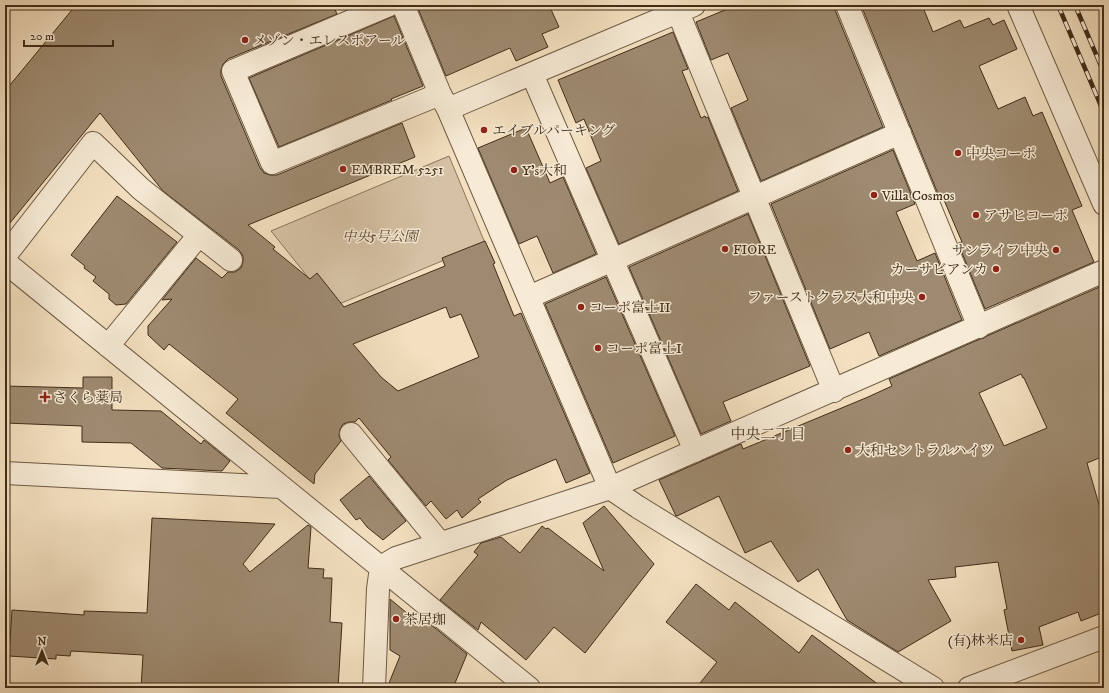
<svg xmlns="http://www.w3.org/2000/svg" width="1109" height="693" font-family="'IM FELL DW Pica','Noto Serif JP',serif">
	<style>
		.green { fill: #d5c1a4; stroke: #8b765e }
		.building { fill: #9e8a70; stroke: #412c19; fill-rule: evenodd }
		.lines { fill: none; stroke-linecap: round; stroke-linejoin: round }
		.minor-casing { stroke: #6e5943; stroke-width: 24 }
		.minor { stroke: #f7ebd6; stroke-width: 22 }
		.rail-casing { stroke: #412c19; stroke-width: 4.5 }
		.rail { stroke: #f7ebd6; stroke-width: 3; stroke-dasharray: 9; stroke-linecap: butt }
		.poi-dot { fill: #8f2418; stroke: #f7ebd6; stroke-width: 1.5 }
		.labels { text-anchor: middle; stroke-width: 3; stroke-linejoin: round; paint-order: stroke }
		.poi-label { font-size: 14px; fill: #412c19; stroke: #f7ebd6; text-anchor: start }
		.park-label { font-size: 14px; font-style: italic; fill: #5f4a35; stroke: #f7ebd6 }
		.neighbourhood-label { font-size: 15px; fill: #412c19; stroke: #f7ebd6 }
	</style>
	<rect width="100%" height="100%" fill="#f3e0c0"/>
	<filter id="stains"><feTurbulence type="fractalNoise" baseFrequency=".005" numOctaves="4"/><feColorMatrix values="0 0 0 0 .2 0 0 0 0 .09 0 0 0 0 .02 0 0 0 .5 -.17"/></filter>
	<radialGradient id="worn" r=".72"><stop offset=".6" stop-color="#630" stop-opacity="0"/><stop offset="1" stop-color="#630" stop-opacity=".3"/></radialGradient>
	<path class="green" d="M 449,156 L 485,243 L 332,307 L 271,231 Z"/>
	<path class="building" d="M 76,5 L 333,5 L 337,14 L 228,59 L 223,64 L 221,70 L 221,76 L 260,168 L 264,173 L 270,175 L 277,175 L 402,123 L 415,157 L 248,225 L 275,247 L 273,249 L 310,279 L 317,273 L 344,307 L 445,266 L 442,258 L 485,241 L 495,263 L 493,264 L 514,316 L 521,313 L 590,473 L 566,483 L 556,459 L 507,480 L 478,499 L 481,502 L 462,518 L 457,510 L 446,519 L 431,501 L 426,506 L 388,460 L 391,457 L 359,418 L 355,422 L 349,422 L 343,424 L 340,429 L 339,436 L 341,441 L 315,474 L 314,484 L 226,413 L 238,399 L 169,344 L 164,350 L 148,335 L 148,326 L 172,299 L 162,300 L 196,258 L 222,278 L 228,272 L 235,272 L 241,268 L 243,262 L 243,256 L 239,250 L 163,191 L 100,113 L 5,229 L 5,91 ZM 446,307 L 450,318 L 461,314 L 479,357 L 398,391 L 381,377 L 353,344 Z
		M 420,5 L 549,5 L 559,27 L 542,34 L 548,47 L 516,61 L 510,48 L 446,76 L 417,6 Z
		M 737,5 L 835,5 L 835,10 L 883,127 L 761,181 L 731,108 L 748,100 L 728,53 L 711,60 L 696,22 Z
		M 861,5 L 922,5 L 933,32 L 960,20 L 964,28 L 989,18 L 993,25 L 1004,20 L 1017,49 L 979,66 L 998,109 L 1025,97 L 1033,116 L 1042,112 L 1082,206 L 1072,210 L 1094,262 L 985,309 L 958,243 L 962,242 L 941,193 L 938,194 Z
		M 394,16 L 423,86 L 391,99 L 392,100 L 279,147 L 249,78 Z
		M 673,32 L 688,69 L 682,71 L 701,118 L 705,116 L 706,118 L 708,117 L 738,191 L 619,244 L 586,168 L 601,161 L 584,119 L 576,123 L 558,80 Z
		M 526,128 L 550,183 L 563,177 L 596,254 L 553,273 L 537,236 L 519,244 L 478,148 Z
		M 893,150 L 915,204 L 896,212 L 917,261 L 935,253 L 962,320 L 879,356 L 869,332 L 830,349 L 771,204 Z
		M 117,196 L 177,242 L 126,304 L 116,305 L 109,299 L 109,294 L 93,281 L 96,277 L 84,268 L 85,266 L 71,255 Z
		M 748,214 L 810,366 L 723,402 L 731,421 L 701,434 L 629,267 Z
		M 606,277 L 675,436 L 613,463 L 545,304 Z
		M 1104,285 L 1104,456 L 1087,463 L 1104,522 L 1104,612 L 1081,621 L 1078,612 L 1039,627 L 1043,645 L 1012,651 L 1004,610 L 1007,609 L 998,562 L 955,567 L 956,577 L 928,580 L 951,621 L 898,652 L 847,620 L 818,569 L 798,582 L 771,541 L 745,553 L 719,496 L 677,516 L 676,516 L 659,480 L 741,444 L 743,449 L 868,397 L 892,386 L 889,379 L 980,339 L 984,338 L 987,336 ZM 1021,374 L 1023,378 L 1024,378 L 1047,428 L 1004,446 L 979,393 Z
		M 83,377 L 112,377 L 112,410 L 161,411 L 201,444 L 204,440 L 230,461 L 222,471 L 162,468 L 131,443 L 82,442 L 82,426 L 5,423 L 5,386 L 83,388 Z
		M 369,476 L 406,521 L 383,540 L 367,527 L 360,518 L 356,520 L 340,500 Z
		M 604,506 L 654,564 L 585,653 L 554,627 L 526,660 L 481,622 L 478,630 L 440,600 L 478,555 L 474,552 L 481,543 L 501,537 L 520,553 L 542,526 L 546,529 L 548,528 L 604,571 L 583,523 Z
		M 152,518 L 275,524 L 243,564 L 250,572 L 308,525 L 311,527 L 308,568 L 324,569 L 323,578 L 332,578 L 330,622 L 342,623 L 338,688 L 141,688 L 143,655 L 71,651 L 70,656 L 56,655 L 56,659 L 9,656 L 12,610 L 84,615 L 84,611 L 147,613 Z
		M 696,584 L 729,610 L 735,602 L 799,653 L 812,635 L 883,688 L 696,688 L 717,662 L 666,622 Z
		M 390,599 L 420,624 L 424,619 L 467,654 L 453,688 L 387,688 L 400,656 L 390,650 Z"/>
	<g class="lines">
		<defs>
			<path id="minor" d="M 389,5 L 233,71 L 272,163 L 440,94
				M 403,5 L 440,94 L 448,109 L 610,488 L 638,507 L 933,688
				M 847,5 L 979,327
				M 1018,5 L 1104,204
				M 678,12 L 834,391
				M 532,74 L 695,451
				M 448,109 L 694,5
				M 5,256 L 93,143 L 141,189 L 231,260
				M 5,262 L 529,688
				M 529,297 L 900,133
				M 108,346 L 199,235
				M 351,434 L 440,543
				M 5,473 L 281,487
				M 381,567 L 396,558 L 610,488 L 1104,271
				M 374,688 L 378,589 L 381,567
				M 969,688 L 1104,637"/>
		</defs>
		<use href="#minor" class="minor-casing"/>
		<use href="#minor" class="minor"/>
		<defs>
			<path id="rail" d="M 1058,5 L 1104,113
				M 1075,5 L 1104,73"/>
		</defs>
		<use href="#rail" class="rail-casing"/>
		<use href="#rail" class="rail"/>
	</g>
	<g class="poi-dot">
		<circle cx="245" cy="40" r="4"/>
		<circle cx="484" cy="130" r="4"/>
		<circle cx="958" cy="153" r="4"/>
		<circle cx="343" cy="169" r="4"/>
		<circle cx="514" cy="170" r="4"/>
		<circle cx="874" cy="195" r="4"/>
		<circle cx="976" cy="215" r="4"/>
		<circle cx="725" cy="249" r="4"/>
		<circle cx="1056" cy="250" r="4"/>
		<circle cx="996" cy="269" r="4"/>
		<circle cx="922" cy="297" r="4"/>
		<circle cx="581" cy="307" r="4"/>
		<circle cx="598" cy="348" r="4"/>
		<path d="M43 391h4v4h4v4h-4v4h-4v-4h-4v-4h4z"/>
		<circle cx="848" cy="450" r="4"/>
		<circle cx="396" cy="619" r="4"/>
		<circle cx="1021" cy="640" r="4"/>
	</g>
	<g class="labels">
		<g class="poi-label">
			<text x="253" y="45">メゾン・エレスポアール</text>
			<text x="492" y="135">エイブルパーキング</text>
			<text x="966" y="158">中央コーポ</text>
			<text x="351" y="174">EMBREM 5251</text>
			<text x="522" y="175">Y's大和</text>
			<text x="882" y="200">Villa Cosmos</text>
			<text x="984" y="220">アサヒコーポ</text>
			<text x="733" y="254">FIORE</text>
			<text x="1048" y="255" text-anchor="end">サンライフ中央</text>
			<text x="988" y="274" text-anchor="end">カーサビアンカ</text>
			<text x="914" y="302" text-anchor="end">ファーストクラス大和中央</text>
			<text x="589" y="312">コーポ富士II</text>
			<text x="606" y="353">コーポ富士I</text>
			<text x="53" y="402">さくら薬局</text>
			<text x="856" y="455">大和セントラルハイツ</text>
			<text x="404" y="624">茶居珈</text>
			<text x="1013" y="645" text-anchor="end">(有)林米店</text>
		</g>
		<g class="park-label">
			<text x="380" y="241">中央5号公園</text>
		</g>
		<g class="neighbourhood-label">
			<text x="768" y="439">中央二丁目</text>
		</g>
	</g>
	<rect width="1109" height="693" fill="none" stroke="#f3e0c0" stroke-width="20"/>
	<rect x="6" y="6" width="1097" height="681" fill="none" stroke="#412c19" stroke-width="2"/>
	<rect x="10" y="10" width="1089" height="673" fill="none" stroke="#412c19"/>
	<g transform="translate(42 651)" stroke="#f7ebd6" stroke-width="3" paint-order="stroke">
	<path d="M0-3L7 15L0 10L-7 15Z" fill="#412c19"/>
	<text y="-6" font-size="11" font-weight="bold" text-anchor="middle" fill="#412c19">N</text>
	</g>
	<path d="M24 40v6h89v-6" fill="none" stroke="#412c19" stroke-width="2"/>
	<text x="30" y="40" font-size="12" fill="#412c19" stroke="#f7ebd6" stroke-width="3" paint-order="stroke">20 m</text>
	<rect width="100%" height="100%" filter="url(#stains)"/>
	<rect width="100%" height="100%" fill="url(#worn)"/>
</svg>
